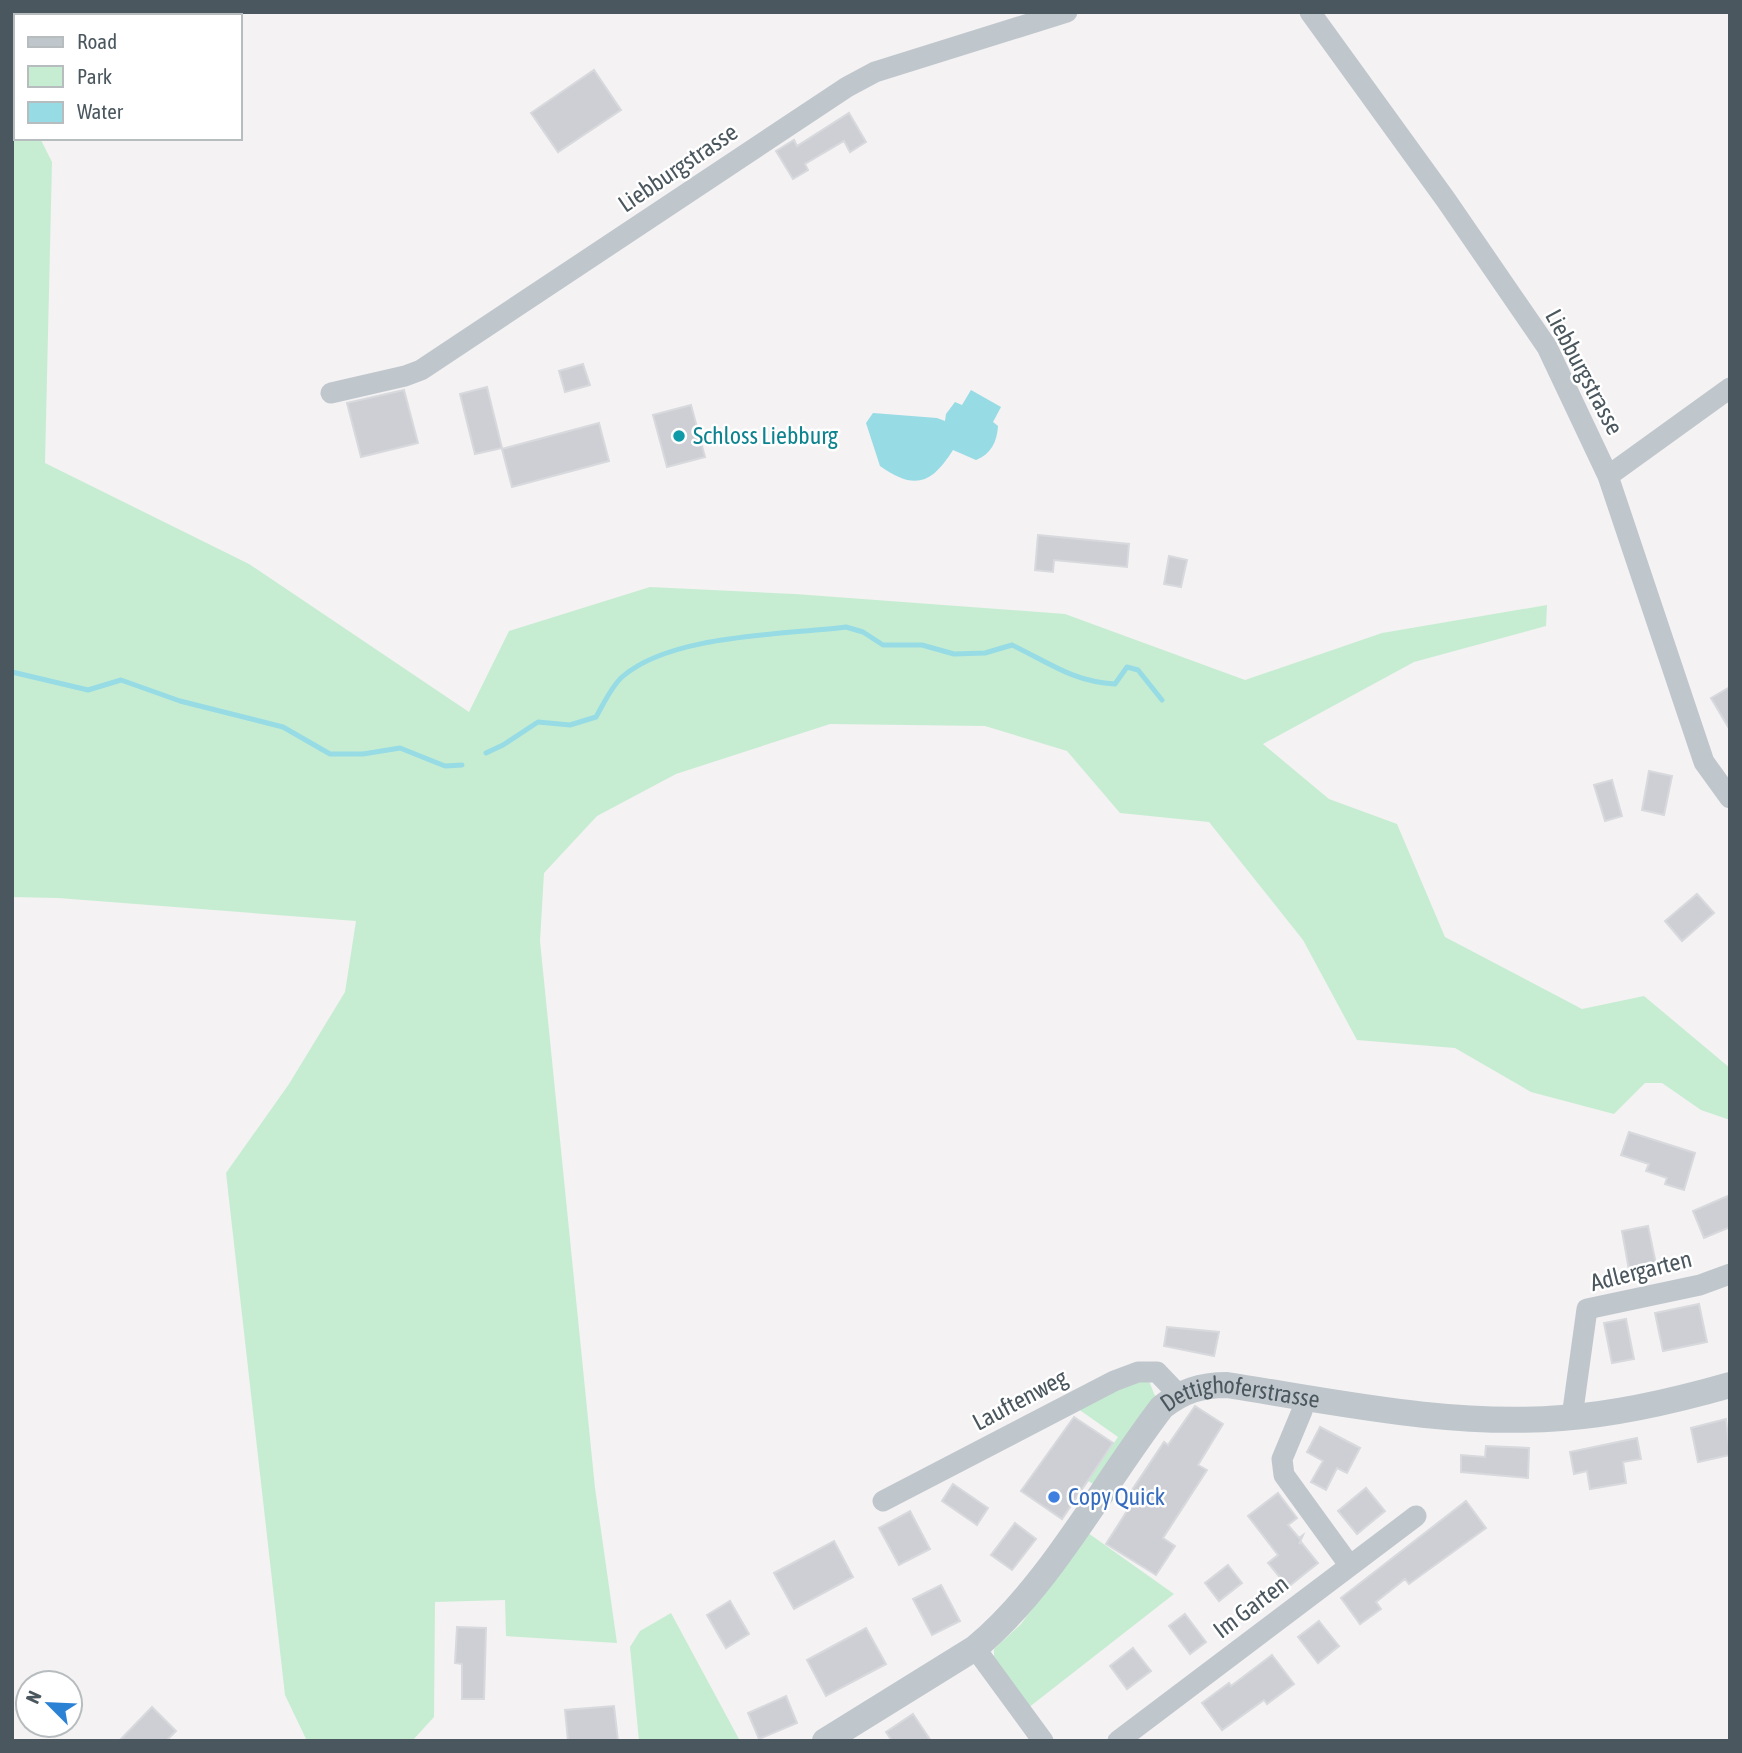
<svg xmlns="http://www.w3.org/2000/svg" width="1742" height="1753" font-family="'Asap Condensed',sans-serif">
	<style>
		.green { fill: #c6edd2 }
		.water { fill: #97dbe5 }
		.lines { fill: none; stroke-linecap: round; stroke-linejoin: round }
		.stream { stroke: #97dbe5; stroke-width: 5 }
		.building { fill: #cdcfd4; stroke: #d7d9dd; stroke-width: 2 }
		.minor { stroke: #bfc7cd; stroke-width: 21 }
		.tertiary { stroke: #bfc7cd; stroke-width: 26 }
		.culture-dot { fill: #0f9aa8; stroke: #fff; stroke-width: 2.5 }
		.shop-dot { fill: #3f7fe0; stroke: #fff; stroke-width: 2.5 }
		.labels { text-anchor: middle; stroke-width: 5; stroke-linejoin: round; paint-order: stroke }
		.street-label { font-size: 24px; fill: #4b575e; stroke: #fff }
		.culture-label { font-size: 24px; fill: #0d838f; stroke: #fff; text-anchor: start }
		.shop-label { font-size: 24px; fill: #366cbe; stroke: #fff; text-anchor: start }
	</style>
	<rect width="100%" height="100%" fill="#f4f2f3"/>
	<path class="green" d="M 12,82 L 16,89 L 16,138 L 40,138 L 52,162 L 45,463 L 249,564 L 469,712 L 509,631 L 650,587 L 795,594 L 1065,614 L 1245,680 L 1382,633 L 1547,605 L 1546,626 L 1414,662 L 1263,744 L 1329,799 L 1397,824 L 1445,937 L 1582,1009 L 1644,996 L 1730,1068 L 1730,1120 L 1701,1110 L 1662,1083 L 1645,1083 L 1614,1114 L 1531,1092 L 1455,1048 L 1357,1040 L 1303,940 L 1209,822 L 1120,813 L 1067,751 L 985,726 L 830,724 L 676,774 L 597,816 L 544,873 L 540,941 L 595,1488 L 617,1643 L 506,1636 L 505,1600 L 435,1602 L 434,1717 L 412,1741 L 307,1741 L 285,1695 L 226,1173 L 289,1084 L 345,992 L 356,921 L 58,898 L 12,897 Z
		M 1149,1381 L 1155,1396 L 1095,1485 L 1088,1481 L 1118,1437 L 1074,1406 L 1116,1384 Z
		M 1088,1533 L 1174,1594 L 1028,1708 L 994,1659 L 994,1649 L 1021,1624 Z
		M 671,1613 L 740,1741 L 639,1741 L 630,1647 L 640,1631 Z"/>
	<path class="water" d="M 971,390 L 1001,407 L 993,422 L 998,426 C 997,442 991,454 976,460 L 953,450 C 931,485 914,490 880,466 L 866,423 L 873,413 L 937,418 L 945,421 L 946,414 L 955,402 L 962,405 Z"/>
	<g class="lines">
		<path class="stream" d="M 12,672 L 88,690 L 121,680 L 180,701 L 283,727 L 330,754 L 363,754 L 400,748 L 445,766 L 462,765
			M 486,753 L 503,745 L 538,722 L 570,725 L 596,717 C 603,705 611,687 622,677 C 671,634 783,635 846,627 L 863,632 L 883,645 L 922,645 L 954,654 L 985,653 L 1012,645 C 1048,662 1073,682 1115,684 L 1127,667 L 1138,670 L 1162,700"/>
	</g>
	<path class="building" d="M 594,70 L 621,110 L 558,152 L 531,113 Z
		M 849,113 L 866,142 L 850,152 L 844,141 L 805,164 L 808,170 L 793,179 L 776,151 L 794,140 L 797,146 Z
		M 583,364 L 590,385 L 565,392 L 559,371 Z
		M 487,387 L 502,448 L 475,454 L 460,394 Z
		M 404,390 L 418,443 L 361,457 L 347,403 Z
		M 691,405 L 705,457 L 667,467 L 653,415 Z
		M 599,423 L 609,461 L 512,487 L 502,449 Z
		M 1038,535 L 1129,544 L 1127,567 L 1054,560 L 1053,572 L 1035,570 Z
		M 1169,556 L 1187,560 L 1181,587 L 1164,584 Z
		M 1730,687 L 1730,730 L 1711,698 Z
		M 1649,771 L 1672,776 L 1664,815 L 1642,810 Z
		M 1612,780 L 1622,816 L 1605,821 L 1594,785 Z
		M 1697,894 L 1714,913 L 1682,941 L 1665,921 Z
		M 1629,1132 L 1695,1153 L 1684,1190 L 1665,1184 L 1667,1178 L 1646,1171 L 1649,1164 L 1621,1155 Z
		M 1730,1195 L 1730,1227 L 1704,1238 L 1693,1211 Z
		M 1648,1226 L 1656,1264 L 1629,1270 L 1622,1231 Z
		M 1699,1304 L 1707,1342 L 1663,1351 L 1655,1313 Z
		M 1626,1319 L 1634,1359 L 1612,1363 L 1604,1323 Z
		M 1167,1327 L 1219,1332 L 1214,1356 L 1164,1346 Z
		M 1195,1406 L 1223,1424 L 1198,1465 L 1207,1470 L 1163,1538 L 1175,1546 L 1156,1575 L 1106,1544 L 1134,1500 L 1128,1496 L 1164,1442 L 1168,1445 Z
		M 1074,1417 L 1113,1443 L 1062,1519 L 1021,1491 Z
		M 1726,1419 L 1730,1455 L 1698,1462 L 1691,1428 Z
		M 1320,1427 L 1360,1448 L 1347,1473 L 1337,1468 L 1326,1490 L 1311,1482 L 1323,1461 L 1307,1452 Z
		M 1637,1438 L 1641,1459 L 1623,1462 L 1626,1483 L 1590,1489 L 1587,1471 L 1574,1474 L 1570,1452 Z
		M 1486,1446 L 1529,1448 L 1528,1478 L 1461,1472 L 1461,1455 L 1485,1457 Z
		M 953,1484 L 988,1508 L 977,1525 L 942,1501 Z
		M 1366,1488 L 1385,1511 L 1357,1534 L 1338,1511 Z
		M 1278,1493 L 1297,1518 L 1288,1525 L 1299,1538 L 1303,1535 L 1299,1544 L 1301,1542 L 1318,1563 L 1288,1587 L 1268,1563 L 1278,1555 L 1248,1516 Z
		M 1466,1501 L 1486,1528 L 1409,1584 L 1405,1579 L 1376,1602 L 1381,1609 L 1360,1624 L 1341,1598 Z
		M 910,1511 L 930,1549 L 899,1565 L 879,1528 Z
		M 1015,1523 L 1036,1539 L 1012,1570 L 991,1555 Z
		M 834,1541 L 853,1577 L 794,1609 L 774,1573 Z
		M 1228,1565 L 1242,1583 L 1219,1601 L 1205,1583 Z
		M 941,1585 L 960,1621 L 932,1635 L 913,1599 Z
		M 730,1601 L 749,1634 L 726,1648 L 707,1615 Z
		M 1185,1614 L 1206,1642 L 1190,1654 L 1169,1626 Z
		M 1319,1621 L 1339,1646 L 1318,1663 L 1298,1637 Z
		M 457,1627 L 486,1628 L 484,1699 L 462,1699 L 462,1664 L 455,1663 Z
		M 866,1628 L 886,1664 L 826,1696 L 807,1660 Z
		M 1133,1648 L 1151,1671 L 1127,1689 L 1110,1666 Z
		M 1272,1655 L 1294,1684 L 1267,1704 L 1264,1700 L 1222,1730 L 1202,1703 L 1229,1683 L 1231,1686 Z
		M 786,1696 L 797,1723 L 759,1739 L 748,1713 Z
		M 614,1706 L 618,1741 L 568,1741 L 565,1710 Z
		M 152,1707 L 176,1731 L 166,1741 L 119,1741 Z
		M 913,1714 L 931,1741 L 892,1741 L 886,1732 Z"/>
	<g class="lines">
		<path class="minor" d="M 1310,12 L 1446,200 L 1547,347 L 1608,476 L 1704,762 L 1730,798
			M 331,393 L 405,376 L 421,370 L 847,87 L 875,72 L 1067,12
			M 1608,476 L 1730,388
			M 1304,1396 L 1302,1411 L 1282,1459 L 1284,1475 L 1350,1566
			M 1572,1417 L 1587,1309 L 1700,1285 L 1730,1274
			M 883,1501 L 1114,1381 L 1138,1372 L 1157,1372 L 1178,1394
			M 975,1648 L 1043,1741
			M 1118,1741 L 1416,1516"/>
		<path class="tertiary" id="s1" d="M 825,1741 L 975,1648 C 1050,1586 1102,1485 1162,1407 C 1183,1391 1200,1385 1227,1385 C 1336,1402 1451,1427 1562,1418 C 1619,1414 1674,1401 1730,1385"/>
	</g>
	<circle class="culture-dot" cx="679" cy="436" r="7"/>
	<circle class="shop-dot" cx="1054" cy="1497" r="7"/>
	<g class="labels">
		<g class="street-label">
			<text transform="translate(678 168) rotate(-34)" y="8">Liebburgstrasse</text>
			<text transform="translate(1584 372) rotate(62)" y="8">Liebburgstrasse</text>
			<text transform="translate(1641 1271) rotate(-14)" y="8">Adlergarten</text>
			<text transform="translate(1020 1400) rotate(-28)" y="8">Lauftenweg</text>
			<text dy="8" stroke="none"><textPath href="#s1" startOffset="565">Dettighoferstrasse</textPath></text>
			<text transform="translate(1251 1607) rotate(-37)" y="8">Im Garten</text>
		</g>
		<g class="culture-label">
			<text x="693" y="444">Schloss Liebburg</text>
		</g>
		<g class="shop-label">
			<text x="1068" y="1505">Copy Quick</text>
		</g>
	</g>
	<rect width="1742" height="1753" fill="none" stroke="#4b575e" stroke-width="28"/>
	<rect x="14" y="14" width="228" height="126" fill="#ffffff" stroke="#b7bcbf" stroke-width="2"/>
	<rect x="28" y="37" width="35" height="10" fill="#bfc7cd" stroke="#b7bcbf" stroke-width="2"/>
	<text x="77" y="49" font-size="21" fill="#4b575e">Road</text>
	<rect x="28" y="66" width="35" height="21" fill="#c6edd2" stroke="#b7bcbf" stroke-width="2"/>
	<text x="77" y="84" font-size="21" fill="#4b575e">Park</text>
	<rect x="28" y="102" width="35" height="21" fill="#97dbe5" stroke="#b7bcbf" stroke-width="2"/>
	<text x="77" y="119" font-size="21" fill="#4b575e">Water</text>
	<g transform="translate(49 1704) rotate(294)"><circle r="33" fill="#ffffff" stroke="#b7bcbf" stroke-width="2"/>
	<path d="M0-5L12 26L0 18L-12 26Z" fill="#2b82d5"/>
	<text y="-10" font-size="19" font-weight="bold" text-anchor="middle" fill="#4b575e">N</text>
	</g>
</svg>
